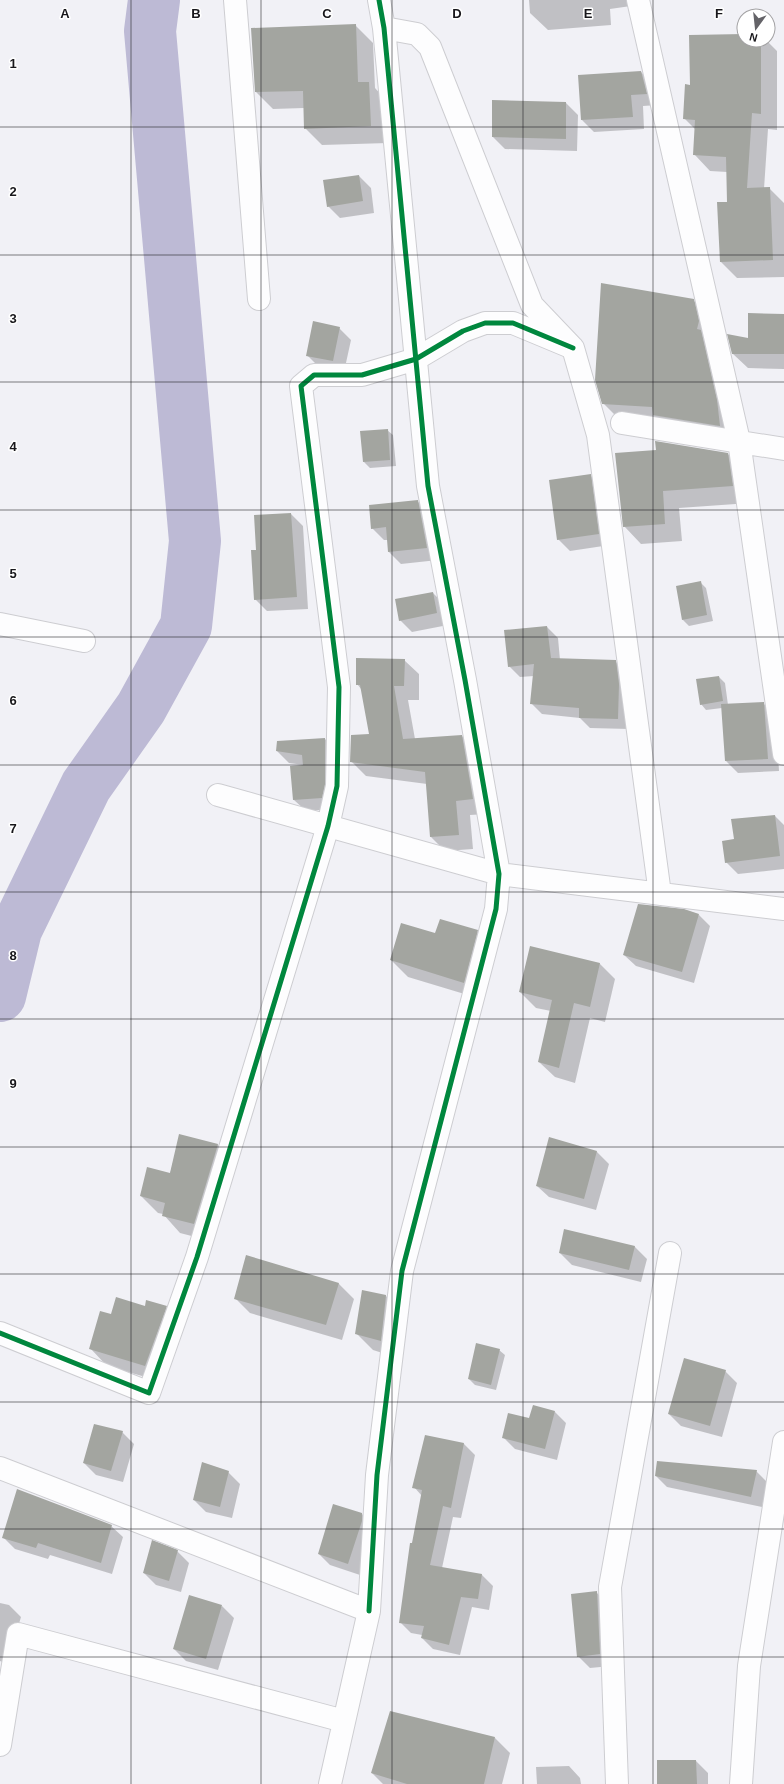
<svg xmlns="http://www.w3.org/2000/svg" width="784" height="1784" font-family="Helvetica,sans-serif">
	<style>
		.shadow { fill: #0003 }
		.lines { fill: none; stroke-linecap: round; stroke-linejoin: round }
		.river { stroke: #bdbad5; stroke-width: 52 }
		.building { fill: #a3a5a0 }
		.minor-casing { stroke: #cdcdd1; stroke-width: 24 }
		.minor { stroke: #fdfdfe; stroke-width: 22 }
		.cycleway-casing { stroke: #fff; stroke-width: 8 }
		.cycleway { stroke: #00873e; stroke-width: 5 }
		.grid { fill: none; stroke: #18171b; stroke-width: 1; stroke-opacity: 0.55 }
		.grid-label { font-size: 13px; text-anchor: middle; font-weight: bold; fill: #18171b; stroke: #fff; stroke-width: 3; stroke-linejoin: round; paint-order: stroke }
	</style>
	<rect width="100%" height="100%" fill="#f1f1f6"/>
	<path class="shadow" d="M 529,0 L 631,0 L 631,6 L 610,9 L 611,25 L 548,30 L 530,13 Z
		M 356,26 L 373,43 L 375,88 L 386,100 L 388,143 L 322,145 L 305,128 L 304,108 L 273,109 L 256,92 Z
		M 744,35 L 744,40 L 766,40 L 777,51 L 777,130 L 768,129 L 764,189 L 769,188 L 784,203 L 784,277 L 737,278 L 721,262 L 728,203 L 727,172 L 710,171 L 694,154 L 696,130 L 684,118 L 691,86 Z
		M 641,72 L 653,84 L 658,105 L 643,106 L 644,129 L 594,132 L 582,120 L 579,76 Z
		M 566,103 L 578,115 L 577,151 L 505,149 L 493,137 Z
		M 359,176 L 371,188 L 374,213 L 340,218 L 328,206 Z
		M 693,300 L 705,312 L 730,437 L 665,426 L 656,417 L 614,414 L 603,403 Z
		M 784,315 L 784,369 L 748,368 L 733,354 L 749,339 Z
		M 339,328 L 351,340 L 344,372 L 319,367 L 307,355 Z
		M 387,430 L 393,435 L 396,466 L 370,468 L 364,462 Z
		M 616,454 L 728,454 L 745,471 L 750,503 L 679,508 L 682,541 L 641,544 L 624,526 Z
		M 590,475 L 602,487 L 610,545 L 570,551 L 558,539 Z
		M 418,502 L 430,513 L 438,560 L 401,564 L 389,552 L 388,540 L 384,540 L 372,528 Z
		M 291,514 L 303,526 L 308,609 L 267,611 L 255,599 L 257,550 Z
		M 701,583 L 706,588 L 713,621 L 689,626 L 683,620 Z
		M 433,593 L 445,605 L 448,625 L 412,632 L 400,620 Z
		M 547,627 L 558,638 L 560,660 L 615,661 L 626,672 L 629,729 L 590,728 L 580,718 L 542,714 L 531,703 L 534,676 L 520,677 L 509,666 Z
		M 404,660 L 419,674 L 419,700 L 408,700 L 415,739 L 462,736 L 476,751 L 487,814 L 470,815 L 473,849 L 445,851 L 431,837 L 427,784 L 366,776 L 351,761 L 370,735 L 362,690 L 357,684 Z
		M 719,677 L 725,683 L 728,705 L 764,704 L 776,716 L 779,771 L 738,773 L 726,761 L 722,708 L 706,710 L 701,704 Z
		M 325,739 L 337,750 L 333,809 L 306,811 L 294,800 L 304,765 L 289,763 L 277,751 L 278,742 Z
		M 775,816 L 784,825 L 784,869 L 738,874 L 726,862 L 735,840 Z
		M 699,915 L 710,926 L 694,983 L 636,966 L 624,955 Z
		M 477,931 L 494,948 L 481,999 L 408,977 L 391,960 L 436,935 Z
		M 599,963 L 615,979 L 605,1022 L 590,1018 L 575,1083 L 555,1077 L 539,1062 L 551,1011 L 536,1008 L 520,992 Z
		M 180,1136 L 218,1145 L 235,1162 L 211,1241 L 180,1233 L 163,1214 L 158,1213 L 141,1196 L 170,1174 Z
		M 550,1139 L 597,1152 L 609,1164 L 596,1210 L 549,1197 L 537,1186 Z
		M 565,1230 L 635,1247 L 647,1259 L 641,1282 L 572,1265 L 560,1253 Z
		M 247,1256 L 339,1284 L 354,1299 L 342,1340 L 250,1313 L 235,1298 Z
		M 363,1291 L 386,1296 L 403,1314 L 398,1358 L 373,1350 L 356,1333 Z
		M 146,1307 L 166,1307 L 183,1324 L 163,1382 L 107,1366 L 90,1348 L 112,1315 Z
		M 499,1350 L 505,1355 L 496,1390 L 475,1385 L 469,1379 Z
		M 725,1371 L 737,1383 L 722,1437 L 681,1426 L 669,1414 Z
		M 555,1412 L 566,1423 L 557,1460 L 515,1449 L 503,1437 L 530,1419 Z
		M 122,1432 L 134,1444 L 123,1482 L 96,1475 L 84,1463 Z
		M 426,1436 L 464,1444 L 475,1455 L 461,1518 L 453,1517 L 442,1568 L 482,1575 L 493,1586 L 489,1610 L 472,1607 L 460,1655 L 433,1649 L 422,1638 L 422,1635 L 411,1633 L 400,1622 L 422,1496 L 414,1487 Z
		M 756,1471 L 767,1482 L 762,1507 L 667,1487 L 656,1476 Z
		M 228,1472 L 240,1484 L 232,1518 L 206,1512 L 194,1500 Z
		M 362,1514 L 374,1526 L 360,1575 L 330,1565 L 319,1554 Z
		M 111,1526 L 123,1537 L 112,1574 L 50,1555 L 48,1559 L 15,1549 L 3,1537 Z
		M 177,1551 L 189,1563 L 181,1592 L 156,1585 L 144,1573 Z
		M 596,1592 L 608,1604 L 611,1666 L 590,1668 L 578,1656 Z
		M 0,1603 L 9,1605 L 21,1617 L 7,1664 L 0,1661 Z
		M 222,1606 L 234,1618 L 218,1670 L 186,1661 L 174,1649 Z
		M 495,1738 L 510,1753 L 502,1784 L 383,1784 L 372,1773 Z
		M 696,1761 L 708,1773 L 708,1784 L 658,1784 Z
		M 569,1766 L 580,1778 L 581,1784 L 537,1784 L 536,1767 Z"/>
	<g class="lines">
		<path class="river" d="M 0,996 L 16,930 L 86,786 L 141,708 L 186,626 L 195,541 L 150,31 L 154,0"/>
	</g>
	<path class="building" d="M 356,24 L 358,82 L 369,82 L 371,126 L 304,129 L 303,91 L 255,92 L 251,28 Z
		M 744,34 L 744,40 L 761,40 L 761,114 L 752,113 L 747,188 L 770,187 L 773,260 L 720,262 L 717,202 L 727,202 L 726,157 L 693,155 L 695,120 L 683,119 L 685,84 L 690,85 L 689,35 Z
		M 641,71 L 647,94 L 631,95 L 633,117 L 581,120 L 578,75 Z
		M 492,100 L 566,102 L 566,139 L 492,137 Z
		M 359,175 L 363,201 L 327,207 L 323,180 Z
		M 601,283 L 694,299 L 699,321 L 697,329 L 701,330 L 717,400 L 720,426 L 653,415 L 652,407 L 602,404 L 595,380 Z
		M 748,313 L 784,314 L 784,354 L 732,354 L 727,334 L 748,338 Z
		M 313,321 L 340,327 L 333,361 L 306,356 Z
		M 388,429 L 390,460 L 363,462 L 360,431 Z
		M 655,441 L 728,453 L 733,486 L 663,491 L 665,524 L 623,527 L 615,453 L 656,450 Z
		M 591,474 L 599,534 L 557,540 L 549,480 Z
		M 418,500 L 427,548 L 388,552 L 386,527 L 371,529 L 369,505 Z
		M 291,513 L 297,597 L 254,600 L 251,550 L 256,550 L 254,515 Z
		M 701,581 L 707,615 L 682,620 L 676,586 Z
		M 433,592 L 437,613 L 399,621 L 395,599 Z
		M 547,626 L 551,658 L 616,660 L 619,684 L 618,719 L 579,718 L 579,708 L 530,704 L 534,664 L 508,667 L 504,630 Z
		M 356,658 L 405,659 L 404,686 L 394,686 L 403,739 L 462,735 L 473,799 L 456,801 L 459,835 L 430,837 L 425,772 L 350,762 L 351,735 L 369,734 L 360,685 L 356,685 Z
		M 719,676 L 723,701 L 700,705 L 696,679 Z
		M 764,702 L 768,759 L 725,761 L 721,704 Z
		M 325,738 L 325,784 L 322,798 L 293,800 L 290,766 L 303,765 L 302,755 L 276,751 L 277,741 Z
		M 775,815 L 780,856 L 725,863 L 722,841 L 734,839 L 731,819 Z
		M 638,904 L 684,909 L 699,914 L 682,972 L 623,955 Z
		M 440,919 L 478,930 L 464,983 L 390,960 L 401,923 L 435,933 Z
		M 530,946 L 600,963 L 590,1007 L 574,1003 L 559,1068 L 538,1062 L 552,1000 L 519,992 Z
		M 179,1134 L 218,1144 L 194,1224 L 162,1216 L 165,1203 L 140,1196 L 147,1167 L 170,1173 Z
		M 549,1137 L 597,1151 L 584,1199 L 536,1186 Z
		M 564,1229 L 635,1246 L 629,1270 L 559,1253 Z
		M 246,1255 L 339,1283 L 326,1325 L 234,1299 Z
		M 362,1290 L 386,1295 L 381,1341 L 355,1334 Z
		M 116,1297 L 145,1306 L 146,1300 L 167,1306 L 145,1366 L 89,1349 L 100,1311 L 111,1314 Z
		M 476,1343 L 500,1349 L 491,1385 L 468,1379 Z
		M 684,1358 L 726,1370 L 710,1426 L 668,1414 Z
		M 533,1405 L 555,1411 L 545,1449 L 502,1438 L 508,1413 L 529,1418 Z
		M 94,1424 L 123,1431 L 111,1471 L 83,1463 Z
		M 425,1435 L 464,1443 L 451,1508 L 443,1506 L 430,1565 L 482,1574 L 478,1599 L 461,1597 L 449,1645 L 421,1638 L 424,1626 L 399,1623 L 410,1543 L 412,1543 L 422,1490 L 412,1488 Z
		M 657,1461 L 757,1470 L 751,1497 L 655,1476 Z
		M 202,1462 L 229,1471 L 220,1507 L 193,1500 Z
		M 17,1489 L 112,1525 L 101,1563 L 38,1543 L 36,1548 L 2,1538 Z
		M 333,1504 L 362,1513 L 362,1521 L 348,1564 L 318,1554 Z
		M 152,1540 L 178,1550 L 169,1581 L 143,1573 Z
		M 597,1591 L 600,1654 L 577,1657 L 571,1594 Z
		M 189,1595 L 222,1605 L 206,1659 L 173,1649 Z
		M 390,1711 L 495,1737 L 484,1784 L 407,1784 L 371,1773 Z
		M 657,1760 L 696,1760 L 697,1784 L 657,1784 Z"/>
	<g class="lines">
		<defs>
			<path id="minor" d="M 235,0 L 259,299
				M 638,0 L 739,441 L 784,754
				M 384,28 L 417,34 L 430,47 L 532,305 L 573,348 L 598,435 L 660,894
				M 622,423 L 784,449
				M 0,624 L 84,641
				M 218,795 L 499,874 L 784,909
				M 0,1333 L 149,1393 L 197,1257 L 328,826 L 337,786 L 339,687 L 301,386 L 314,375 L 362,375 L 416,359 L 463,331 L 485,323 L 513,323 L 573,348
				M 0,1468 L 369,1611 L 330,1784
				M 369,1611 L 377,1475 L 402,1271 L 496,909 L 499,874 L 465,680 L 428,486 L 384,28 L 379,0
				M 0,1745 L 18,1634 L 344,1721
				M 617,1784 L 610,1587 L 670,1253
				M 741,1784 L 749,1666 L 784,1442"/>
		</defs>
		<use href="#minor" class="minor-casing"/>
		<use href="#minor" class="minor"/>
		<defs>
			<path id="cycleway" d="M 0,1333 L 149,1393 L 197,1257 L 328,826 L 337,786 L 339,687 L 301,386 L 314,375 L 362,375 L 416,359 L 463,331 L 485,323 L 513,323 L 573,348
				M 369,1611 L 377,1475 L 402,1271 L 496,909 L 499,874 L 465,680 L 428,486 L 384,28 L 379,0"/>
		</defs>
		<use href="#cycleway" class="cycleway-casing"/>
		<use href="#cycleway" class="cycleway"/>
	</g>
	<path class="grid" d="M 131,0 L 131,1784M 261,0 L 261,1784M 392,0 L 392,1784M 523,0 L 523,1784M 653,0 L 653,1784M 0,127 L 784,127M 0,255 L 784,255M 0,382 L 784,382M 0,510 L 784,510M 0,637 L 784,637M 0,765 L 784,765M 0,892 L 784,892M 0,1019 L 784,1019M 0,1147 L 784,1147M 0,1274 L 784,1274M 0,1402 L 784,1402M 0,1529 L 784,1529M 0,1657 L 784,1657"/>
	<g class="grid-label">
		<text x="65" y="18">A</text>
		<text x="196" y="18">B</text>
		<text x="327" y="18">C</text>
		<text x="457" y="18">D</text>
		<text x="588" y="18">E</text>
		<text x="719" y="18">F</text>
		<text x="13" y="68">1</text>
		<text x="13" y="196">2</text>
		<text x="13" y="323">3</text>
		<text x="13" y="451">4</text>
		<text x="13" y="578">5</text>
		<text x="13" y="705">6</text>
		<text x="13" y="833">7</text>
		<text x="13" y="960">8</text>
		<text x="13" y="1088">9</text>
	</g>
	<g transform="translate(756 28) rotate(195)"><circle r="19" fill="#ffffff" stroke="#a3a2a4"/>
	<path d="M0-3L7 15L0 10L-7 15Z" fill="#646368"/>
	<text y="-6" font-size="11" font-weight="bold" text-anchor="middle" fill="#18171b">N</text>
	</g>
</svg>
